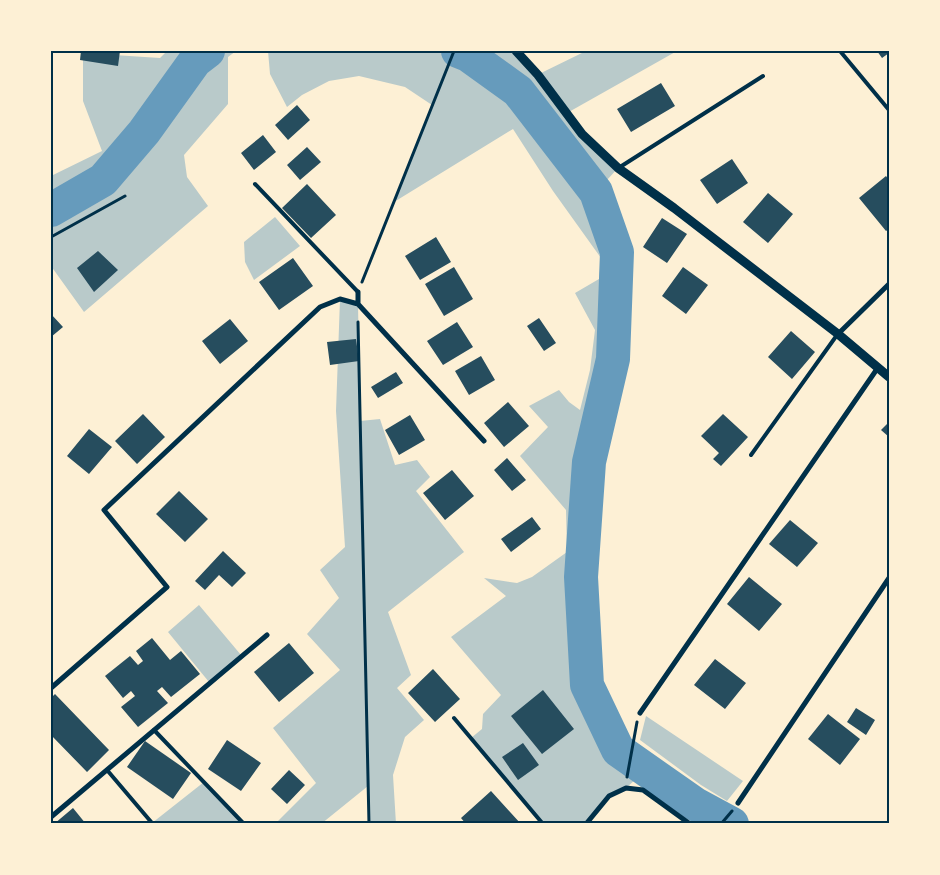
<svg xmlns="http://www.w3.org/2000/svg" width="940" height="875" font-family="Ubuntu,sans-serif">
	<style>
		.green { fill: #b9caca }
		.lines { fill: none; stroke-linecap: round; stroke-linejoin: round }
		.river { stroke: #669bbc; stroke-width: 34 }
		.building { fill: #264d5e }
		.path { stroke: #003049; stroke-width: 3 }
		.service { stroke: #003049; stroke-width: 4 }
		.minor { stroke: #003049; stroke-width: 5 }
		.tertiary { stroke: #003049; stroke-width: 9 }
		.neatline { fill: none; stroke: #003049; stroke-width: 2 }
	</style>
	<rect width="100%" height="100%" fill="#fdf0d5"/>
	<path class="green" d="M 167,51 L 236,51 L 228,57 L 228,104 L 184,155 L 187,177 L 208,206 L 84,312 L 51,266 L 51,176 L 102,151 L 83,101 L 83,53 L 160,58 Z
		M 268,51 L 516,51 L 539,74 L 586,51 L 677,51 L 567,113 L 618,168 L 596,192 L 617,252 L 613,359 L 589,462 L 581,577 L 587,685 L 618,750 L 646,770 L 626,788 L 609,797 L 586,824 L 543,824 L 471,738 L 482,729 L 483,714 L 501,695 L 451,637 L 506,596 L 484,578 L 517,583 L 532,577 L 567,552 L 566,510 L 520,456 L 548,427 L 529,406 L 559,390 L 569,402 L 580,410 L 590,370 L 595,330 L 575,293 L 599,279 L 601,258 L 553,191 L 513,129 L 394,202 L 432,105 L 405,87 L 359,76 L 329,81 L 302,95 L 287,107 L 270,74 Z
		M 275,217 L 300,246 L 254,280 L 245,262 L 244,242 Z
		M 340,299 L 358,304 L 360,421 L 380,419 L 395,465 L 417,460 L 430,477 L 416,491 L 464,552 L 388,612 L 411,675 L 397,688 L 424,720 L 405,737 L 393,775 L 396,824 L 369,824 L 368,786 L 321,824 L 275,824 L 316,783 L 273,728 L 340,670 L 307,634 L 339,598 L 320,570 L 345,547 L 336,411 Z
		M 199,605 L 241,655 L 209,682 L 168,632 Z
		M 646,716 L 743,781 L 727,801 L 701,785 L 640,740 Z
		M 204,782 L 244,824 L 152,823 Z"/>
	<g class="lines">
		<path class="river" d="M 458,51 L 468,55 L 518,91 L 596,192 L 617,252 L 613,359 L 589,462 L 581,577 L 587,685 L 618,750 L 695,804 L 732,824
			M 51,210 L 103,180 L 144,132 L 195,61 L 208,51"/>
	</g>
	<path class="building" d="M 81,51 L 120,51 L 118,66 L 80,60 Z
		M 877,51 L 889,51 L 889,53 L 882,58 Z
		M 661,83 L 675,106 L 631,132 L 617,109 Z
		M 297,105 L 310,120 L 288,140 L 275,125 Z
		M 263,135 L 276,152 L 254,170 L 241,153 Z
		M 307,147 L 321,162 L 300,180 L 287,165 Z
		M 732,159 L 748,183 L 717,204 L 700,180 Z
		M 886,176 L 889,180 L 889,229 L 886,231 L 859,198 Z
		M 307,184 L 336,215 L 311,238 L 282,208 Z
		M 768,193 L 793,214 L 768,243 L 743,222 Z
		M 662,218 L 687,234 L 667,263 L 643,247 Z
		M 436,237 L 451,262 L 420,280 L 405,256 Z
		M 98,251 L 118,270 L 94,292 L 77,268 Z
		M 293,258 L 313,286 L 279,310 L 259,282 Z
		M 454,267 L 473,299 L 444,316 L 425,284 Z
		M 683,267 L 708,285 L 686,314 L 662,296 Z
		M 51,314 L 63,327 L 51,337 Z
		M 539,318 L 556,343 L 544,351 L 527,326 Z
		M 230,319 L 248,341 L 220,364 L 202,341 Z
		M 457,322 L 473,347 L 443,365 L 427,341 Z
		M 791,331 L 815,352 L 792,379 L 768,357 Z
		M 356,339 L 359,361 L 330,365 L 327,342 Z
		M 481,356 L 495,380 L 469,395 L 455,371 Z
		M 396,372 L 403,383 L 378,398 L 371,387 Z
		M 508,402 L 529,426 L 504,447 L 484,423 Z
		M 143,414 L 165,437 L 137,464 L 115,441 Z
		M 723,414 L 748,437 L 721,466 L 713,459 L 719,453 L 701,436 Z
		M 410,415 L 425,440 L 399,455 L 385,430 Z
		M 889,422 L 889,437 L 881,430 Z
		M 89,429 L 112,447 L 89,474 L 67,456 Z
		M 507,458 L 526,480 L 512,491 L 494,470 Z
		M 452,470 L 474,496 L 445,520 L 423,493 Z
		M 179,491 L 208,519 L 185,542 L 156,514 Z
		M 532,517 L 541,529 L 511,552 L 501,539 Z
		M 790,520 L 818,543 L 797,567 L 769,544 Z
		M 223,551 L 246,573 L 232,587 L 219,575 L 205,590 L 195,581 Z
		M 749,577 L 782,604 L 759,631 L 727,604 Z
		M 152,638 L 170,660 L 181,651 L 200,674 L 171,697 L 162,687 L 157,691 L 168,703 L 138,727 L 121,707 L 135,696 L 131,691 L 123,698 L 105,676 L 130,656 L 138,665 L 143,661 L 136,651 Z
		M 289,643 L 314,673 L 279,702 L 254,672 Z
		M 715,659 L 746,683 L 725,709 L 694,685 Z
		M 433,669 L 460,699 L 435,722 L 408,693 Z
		M 543,690 L 574,729 L 542,754 L 511,716 Z
		M 55,694 L 109,750 L 87,772 L 51,735 L 51,698 Z
		M 856,708 L 875,720 L 866,735 L 847,722 Z
		M 828,714 L 860,739 L 840,765 L 808,739 Z
		M 227,740 L 261,763 L 241,791 L 208,769 Z
		M 145,741 L 191,773 L 173,799 L 127,767 Z
		M 523,743 L 539,765 L 518,780 L 502,757 Z
		M 289,770 L 305,785 L 287,804 L 271,789 Z
		M 491,791 L 521,824 L 466,824 L 461,818 Z
		M 73,808 L 86,824 L 54,824 Z"/>
	<g class="lines">
		<path class="path" d="M 51,237 L 125,196
			M 362,282 L 454,51
			M 358,322 L 369,824
			M 627,777 L 637,722
			M 721,824 L 732,811"/>
		<path class="service" d="M 840,51 L 889,110
			M 620,167 L 763,76
			M 255,184 L 358,292
			M 751,455 L 837,335
			M 454,718 L 543,824
			M 154,730 L 244,824
			M 107,770 L 152,823"/>
		<path class="minor" d="M 358,304 L 358,292
			M 838,334 L 889,284
			M 51,688 L 167,587 L 104,510 L 320,307 L 340,299 L 358,304 L 484,441
			M 640,713 L 877,369
			M 738,803 L 889,578
			M 51,817 L 267,635
			M 586,824 L 609,796 L 626,788 L 643,790 L 690,824"/>
		<path class="tertiary" d="M 516,51 L 538,75 L 582,134 L 618,168 L 674,208 L 838,334 L 889,377"/>
	</g>
	<rect width="940" height="875" fill="none" stroke="#fdf0d5" stroke-width="105"/>
	<rect x="52" y="52" width="836" height="770" class="neatline"/>
</svg>
